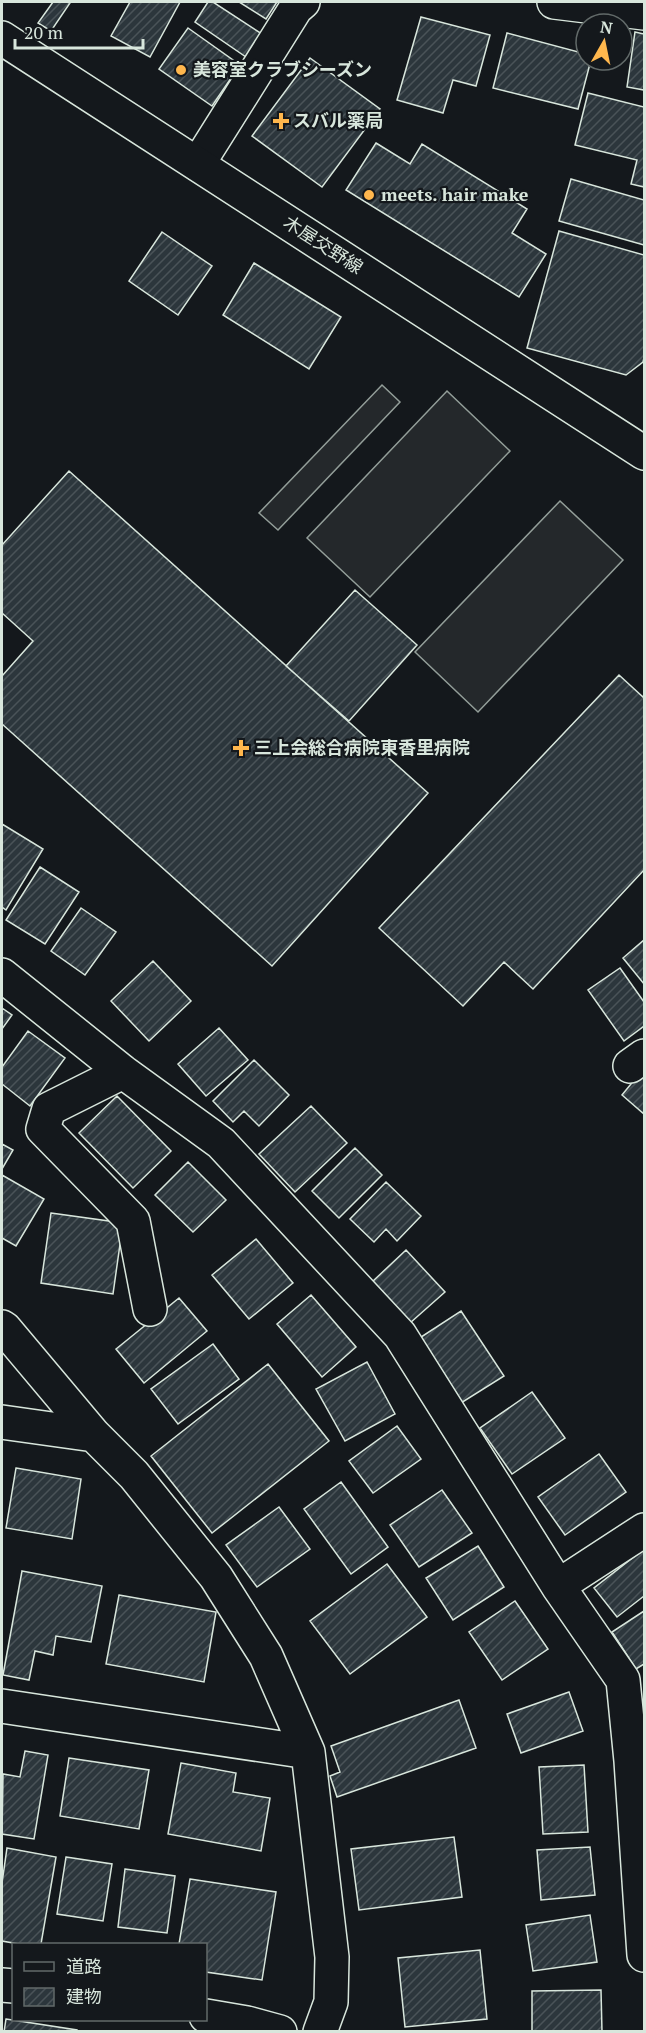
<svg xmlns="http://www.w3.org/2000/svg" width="646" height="2033" font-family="'PT Serif','Noto Sans JP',serif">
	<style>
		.parking { fill: #24282b; stroke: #939e99; stroke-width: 1.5 }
		.building { fill: url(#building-hatch); stroke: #d8e6dc; stroke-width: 1.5 }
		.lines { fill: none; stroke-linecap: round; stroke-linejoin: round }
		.minor-casing { stroke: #d8e6dc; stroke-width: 36 }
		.major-casing { stroke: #d8e6dc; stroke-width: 36 }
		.minor { stroke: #14181c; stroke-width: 33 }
		.major { stroke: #14181c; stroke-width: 33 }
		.poi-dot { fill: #ffb74d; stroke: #14181c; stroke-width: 2 }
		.labels { text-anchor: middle; stroke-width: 4.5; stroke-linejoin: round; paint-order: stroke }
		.poi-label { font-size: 18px; font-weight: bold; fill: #d8e6dc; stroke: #14181c; text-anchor: start }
		.street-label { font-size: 18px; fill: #d8e6dc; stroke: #14181c }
	</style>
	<defs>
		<pattern id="building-hatch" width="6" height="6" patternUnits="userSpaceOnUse" patternTransform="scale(1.5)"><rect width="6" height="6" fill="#2c363c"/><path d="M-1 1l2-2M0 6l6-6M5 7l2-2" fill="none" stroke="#4a5358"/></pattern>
	</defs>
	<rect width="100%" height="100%" fill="#14181c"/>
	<path class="parking" d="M 382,385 L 400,402 L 278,530 L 259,513 Z
		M 447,391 L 510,451 L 370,597 L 307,538 Z
		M 560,501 L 623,560 L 478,712 L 415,652 Z"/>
	<path class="building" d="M 53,2 L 67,2 L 70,3 L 51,31 L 38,23 Z
		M 130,2 L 180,2 L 150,57 L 111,36 Z
		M 208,2 L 213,2 L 262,34 L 246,57 L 195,22 Z
		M 239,2 L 277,2 L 266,19 Z
		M 421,17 L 490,35 L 476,86 L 453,80 L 443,113 L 397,100 Z
		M 188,28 L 240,65 L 212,106 L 159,69 Z
		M 635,32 L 644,34 L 644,90 L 627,87 Z
		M 507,33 L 586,54 L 586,60 L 591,60 L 578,109 L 493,88 Z
		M 310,58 L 380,109 L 322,187 L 252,136 Z
		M 588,93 L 644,107 L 644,187 L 631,184 L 637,160 L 575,145 Z
		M 376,143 L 410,164 L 422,144 L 527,209 L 512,233 L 546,254 L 519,297 L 346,190 Z
		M 571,179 L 644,200 L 644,245 L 559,221 Z
		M 559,231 L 644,255 L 644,358 L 643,362 L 626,375 L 527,348 Z
		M 162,232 L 212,266 L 178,315 L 129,281 Z
		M 254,263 L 341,317 L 309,369 L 223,315 Z
		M 69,471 L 428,793 L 272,966 L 2,724 L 2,676 L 33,641 L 2,613 L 2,545 Z
		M 355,590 L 417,645 L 349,721 L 286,666 Z
		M 619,675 L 643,697 L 644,695 L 644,870 L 533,989 L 504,962 L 463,1006 L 379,928 Z
		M 2,824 L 43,849 L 6,910 L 2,907 Z
		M 40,867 L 79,892 L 45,944 L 6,920 Z
		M 81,908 L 116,932 L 85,975 L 51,951 Z
		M 644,940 L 644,984 L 623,958 Z
		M 153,961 L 191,1001 L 149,1041 L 111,1001 Z
		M 620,968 L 644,1002 L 644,1026 L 624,1041 L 588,990 Z
		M 2,1008 L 12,1015 L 2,1029 Z
		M 219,1028 L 248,1060 L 206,1096 L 178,1064 Z
		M 28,1031 L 65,1058 L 30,1106 L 2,1084 L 2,1067 Z
		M 254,1060 L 289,1095 L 259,1126 L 244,1111 L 233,1122 L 213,1101 Z
		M 644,1068 L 644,1114 L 622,1095 Z
		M 117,1096 L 171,1151 L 133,1188 L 79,1133 Z
		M 311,1106 L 347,1143 L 295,1192 L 259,1154 Z
		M 2,1144 L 13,1150 L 2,1169 Z
		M 355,1148 L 382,1175 L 339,1218 L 312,1191 Z
		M 188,1162 L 226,1200 L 193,1232 L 155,1195 Z
		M 2,1175 L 44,1199 L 16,1246 L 2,1238 Z
		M 386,1182 L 421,1216 L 397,1241 L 386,1229 L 374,1242 L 350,1219 Z
		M 51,1213 L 123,1223 L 113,1294 L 41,1283 Z
		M 256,1239 L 293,1283 L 249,1319 L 212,1275 Z
		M 406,1250 L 445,1292 L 410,1323 L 372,1282 Z
		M 311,1295 L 356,1347 L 322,1377 L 277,1324 Z
		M 179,1298 L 207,1331 L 144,1383 L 116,1349 Z
		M 461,1311 L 504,1376 L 461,1403 L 418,1339 Z
		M 213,1344 L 239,1379 L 178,1424 L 151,1389 Z
		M 367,1362 L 395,1414 L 345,1441 L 316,1389 Z
		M 268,1364 L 329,1441 L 212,1533 L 151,1456 Z
		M 532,1392 L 565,1438 L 512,1474 L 480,1428 Z
		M 397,1426 L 421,1459 L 373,1493 L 349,1461 Z
		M 599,1454 L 626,1492 L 565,1535 L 538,1497 Z
		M 16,1468 L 81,1479 L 72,1539 L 6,1528 Z
		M 341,1482 L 388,1547 L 351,1574 L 304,1509 Z
		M 442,1490 L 472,1533 L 419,1567 L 390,1525 Z
		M 279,1507 L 310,1549 L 257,1587 L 226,1545 Z
		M 478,1546 L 504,1587 L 453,1620 L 426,1578 Z
		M 644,1549 L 644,1596 L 617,1617 L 594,1588 Z
		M 387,1564 L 427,1617 L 350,1674 L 310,1621 Z
		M 22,1571 L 102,1586 L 91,1642 L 56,1636 L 53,1655 L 35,1651 L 29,1680 L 3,1675 Z
		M 119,1595 L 216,1612 L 204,1682 L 106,1664 Z
		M 515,1601 L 548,1649 L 502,1680 L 469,1632 Z
		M 644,1611 L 644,1664 L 636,1669 L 612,1632 Z
		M 569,1692 L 583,1731 L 521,1753 L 507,1714 Z
		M 459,1700 L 476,1748 L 337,1797 L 330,1776 L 340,1772 L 331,1746 Z
		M 25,1751 L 48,1755 L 34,1839 L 2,1834 L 3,1774 L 20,1777 Z
		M 69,1758 L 149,1770 L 139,1829 L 60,1816 Z
		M 181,1763 L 236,1773 L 233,1792 L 270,1798 L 261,1851 L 168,1834 Z
		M 584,1765 L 588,1832 L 543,1834 L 539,1767 Z
		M 454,1837 L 462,1897 L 359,1910 L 351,1849 Z
		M 590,1847 L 595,1895 L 541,1900 L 537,1850 Z
		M 7,1848 L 56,1857 L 41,1944 L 19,1944 L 2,1941 L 2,1883 Z
		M 66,1857 L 112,1864 L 103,1921 L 57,1914 Z
		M 125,1869 L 175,1876 L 167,1933 L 118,1927 Z
		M 190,1879 L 276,1892 L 262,1980 L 206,1972 L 206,1944 L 179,1944 Z
		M 590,1915 L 597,1962 L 533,1971 L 526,1925 Z
		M 480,1950 L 487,2019 L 405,2027 L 398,1958 Z
		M 601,1990 L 602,2032 L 532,2032 L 532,1991 Z
		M 6,2019 L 77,2030 L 77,2032 L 4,2032 Z"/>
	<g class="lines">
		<defs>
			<path id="minor" d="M 554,2 L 644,13
				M 198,164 L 296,8 L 303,2
				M 2,975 L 123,1072 L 221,1143 L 400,1335 L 558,1586 L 623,1680 L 631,1761 L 644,1955
				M 630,1066 L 644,1056
				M 123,1072 L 49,1109 L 43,1129 L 133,1221 L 150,1309
				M 2,1327 L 5,1329 L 94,1435 L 134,1475 L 216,1577 L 266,1656 L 308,1752 L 332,1957 L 331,2002 L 320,2032
				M 2,1422 L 94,1435
				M 558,1586 L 644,1530
				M 2,1706 L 308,1752
				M 2,1985 L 14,1986
				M 206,2016 L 247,2023 L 280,2032"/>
			<path id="major" d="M 2,38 L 644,453"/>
		</defs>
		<use href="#minor" class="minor-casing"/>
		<use href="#major" class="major-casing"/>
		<use href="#minor" class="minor"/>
		<use href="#major" class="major"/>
	</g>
	<g class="poi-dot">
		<circle cx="181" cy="70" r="6"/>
		<path d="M278 112h6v6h6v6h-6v6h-6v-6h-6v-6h6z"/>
		<circle cx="369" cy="195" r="6"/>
		<path d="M238 739h6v6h6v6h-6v6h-6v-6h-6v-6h6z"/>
	</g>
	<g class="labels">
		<g class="poi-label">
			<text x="193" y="76">美容室クラブシーズン</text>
			<text x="293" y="127">スバル薬局</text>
			<text x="381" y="201">meets. hair make</text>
			<text x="254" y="754">三上会総合病院東香里病院</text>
		</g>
		<g class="street-label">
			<text transform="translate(323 245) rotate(33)" y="6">木屋交野線</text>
		</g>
	</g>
	<rect width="646" height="2033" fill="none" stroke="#d8e6dc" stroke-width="6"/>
	<rect x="12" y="1943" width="195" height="78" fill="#14181c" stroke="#626a69" stroke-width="1.5"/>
	<rect x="24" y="1962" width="30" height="9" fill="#14181c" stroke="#626a69" stroke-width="1.5"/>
	<text x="66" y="1973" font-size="18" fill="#d8e6dc">道路</text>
	<rect x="24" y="1988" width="30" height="18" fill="url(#building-hatch)" stroke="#626a69" stroke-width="1.5"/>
	<text x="66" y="2003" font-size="18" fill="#d8e6dc">建物</text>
	<g transform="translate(604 42) rotate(9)"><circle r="28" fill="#14181c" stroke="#626a69" stroke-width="1.5"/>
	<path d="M0-4.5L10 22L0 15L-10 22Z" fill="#ffb74d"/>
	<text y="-9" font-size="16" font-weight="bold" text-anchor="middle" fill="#d8e6dc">N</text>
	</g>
	<path d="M15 39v9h128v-9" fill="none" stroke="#d8e6dc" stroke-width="3"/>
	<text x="24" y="39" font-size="18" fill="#d8e6dc" stroke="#14181c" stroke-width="4.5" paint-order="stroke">20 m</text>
</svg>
